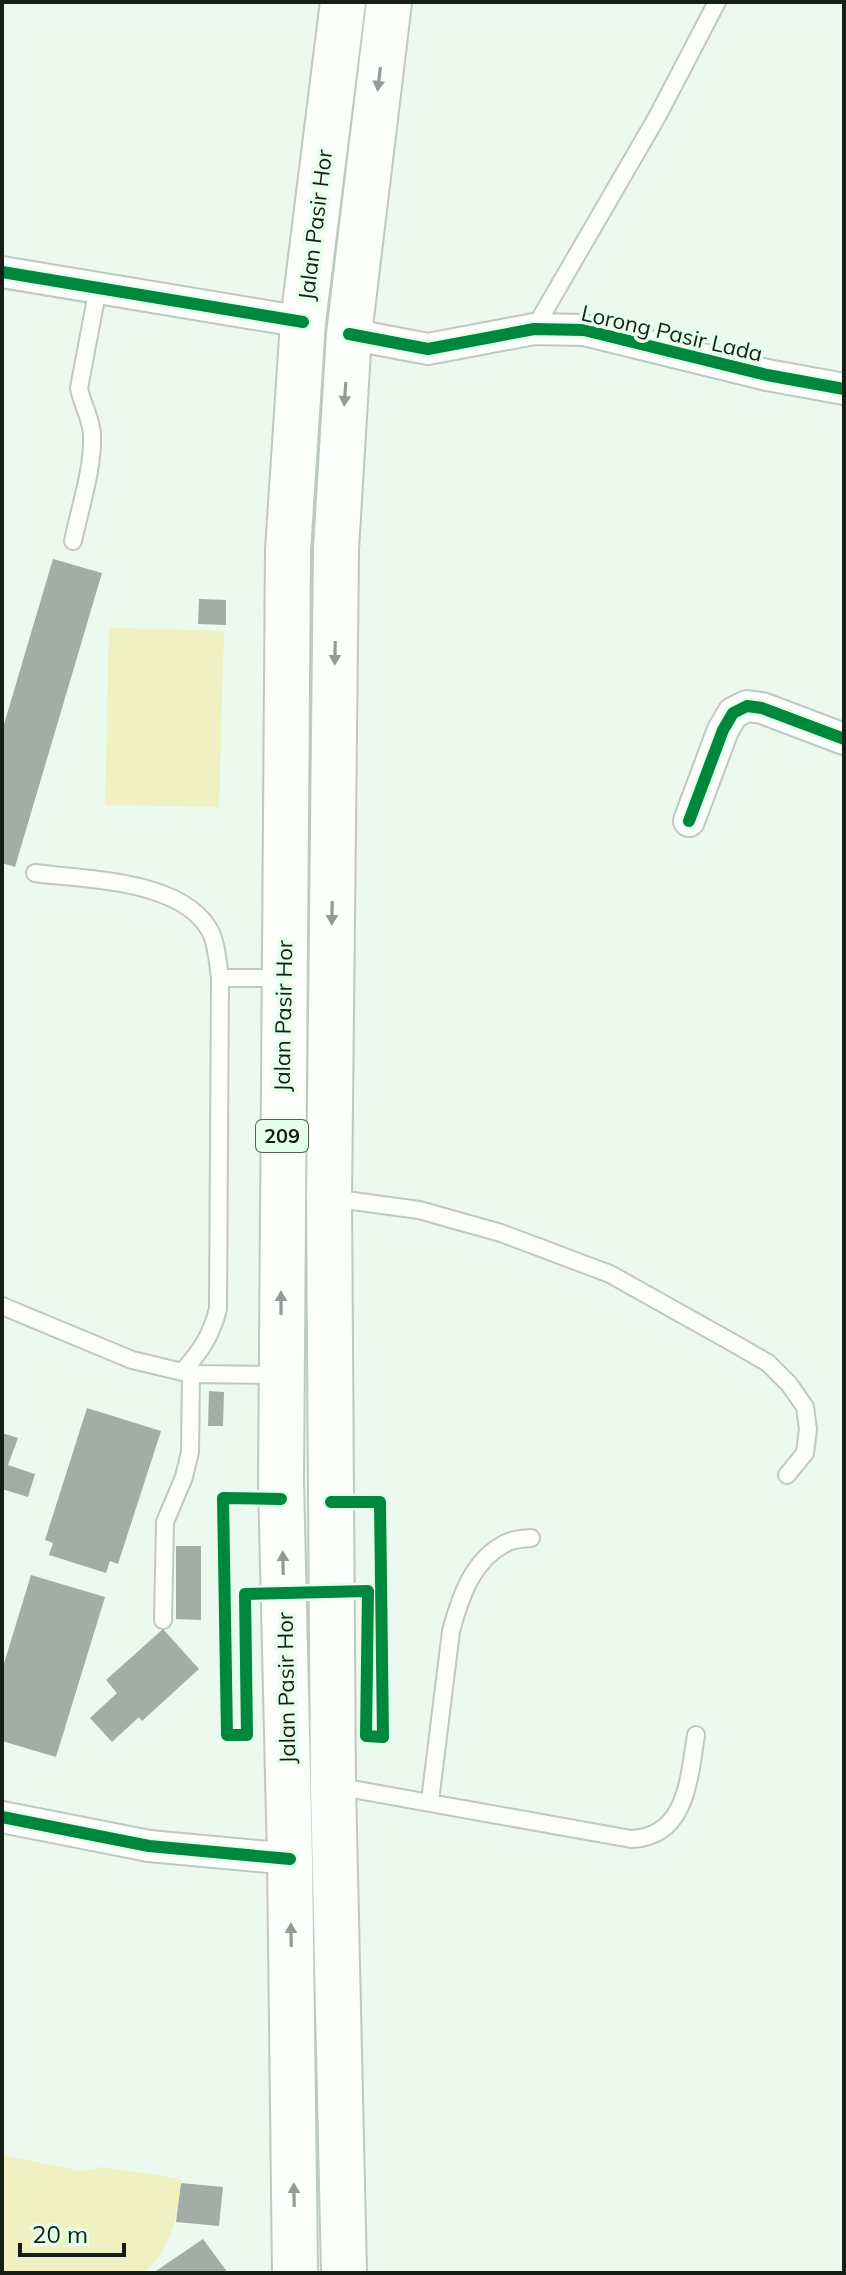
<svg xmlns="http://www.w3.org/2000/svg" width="846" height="2275" font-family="Mulish,sans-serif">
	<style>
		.green { fill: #eff1c2 }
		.building { fill: #a1ada6 }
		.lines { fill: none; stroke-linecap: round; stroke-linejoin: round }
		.service-casing { stroke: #bec9c0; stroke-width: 20 }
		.minor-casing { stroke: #bec9c0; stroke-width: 34 }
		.primary-casing { stroke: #bec9c0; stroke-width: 48 }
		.service { stroke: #fcfefc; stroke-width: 16 }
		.minor { stroke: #fcfefc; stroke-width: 30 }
		.primary { stroke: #fcfefc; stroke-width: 44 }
		.cycleway-casing { stroke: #e5ffea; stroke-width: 17 }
		.cycleway { stroke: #00873e; stroke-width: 12 }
		.oneway { fill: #949a95 }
		.labels { text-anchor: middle; stroke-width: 7; stroke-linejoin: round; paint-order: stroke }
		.shield { fill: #e5ffea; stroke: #546256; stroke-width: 2 }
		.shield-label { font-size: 20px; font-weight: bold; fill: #161f17 }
		.street-label { font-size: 22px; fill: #161f17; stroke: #e5ffea }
	</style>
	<rect width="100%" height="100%" fill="#ebf9ee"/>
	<path class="green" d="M 109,628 L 224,631 L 219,807 L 105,805 Z
		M 2,2155 L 81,2171 L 103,2167 L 181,2179 C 177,2215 173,2248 144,2273 L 2,2273 Z"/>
	<path class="building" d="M 53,559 L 102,573 L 15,867 L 2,863 L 2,731 Z
		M 199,599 L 226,600 L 226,625 L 198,624 Z
		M 209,1391 L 224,1392 L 223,1426 L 208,1426 Z
		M 87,1408 L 161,1431 L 118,1564 L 110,1561 L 106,1573 L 49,1555 L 53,1543 L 45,1540 Z
		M 2,1433 L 18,1438 L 8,1465 L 35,1474 L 28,1497 L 2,1489 Z
		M 176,1546 L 201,1546 L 201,1620 L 176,1619 Z
		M 31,1575 L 105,1597 L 56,1757 L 2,1741 L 2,1670 Z
		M 163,1629 L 199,1669 L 142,1721 L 139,1717 L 112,1742 L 90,1718 L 117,1693 L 106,1680 Z
		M 181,2183 L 223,2187 L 219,2226 L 176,2222 Z
		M 203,2239 L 228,2273 L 153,2273 Z"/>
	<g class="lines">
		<defs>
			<path id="service" d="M 534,329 L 657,117 L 717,2
				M 73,541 C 80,507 93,470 92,436 C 92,419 82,405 79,388 L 98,288
				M 35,873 C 86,880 187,879 212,935 C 217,947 218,964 220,978 L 218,1309 C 211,1336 201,1351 182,1372
				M 220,978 L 282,978
				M 331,1198 L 419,1210 L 501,1233 L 610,1274 L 735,1344 L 768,1363 L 789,1384 L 805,1407 L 808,1429 L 805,1453 L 787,1475
				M 2,1306 L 132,1360 L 191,1374 L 280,1375
				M 163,1620 L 165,1522 L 184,1477 L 190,1452 L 191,1374
				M 335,1786 L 631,1839 C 687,1837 689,1778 696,1735
				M 430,1801 L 451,1631 C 460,1598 472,1560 506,1543 C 513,1539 523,1539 531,1538"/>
			<path id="minor" d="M 2,272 L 303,322
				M 349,334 L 428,349 L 534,329 L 584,330 L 767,375 L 844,389
				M 689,821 L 723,730 L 733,713 L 747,706 L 762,708 L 844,739
				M 2,1817 L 149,1846 L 290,1859"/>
			<path id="primary" d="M 295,2273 L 290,1859 L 281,1481 L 288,550 L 303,322 L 343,2
				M 344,2273 L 333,1786 L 329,1198 L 336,549 L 349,334 L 389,2"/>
		</defs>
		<use href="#service" class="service-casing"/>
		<use href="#minor" class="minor-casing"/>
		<use href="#primary" class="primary-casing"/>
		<use href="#service" class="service"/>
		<use href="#minor" class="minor"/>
		<use href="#primary" class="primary"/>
		<defs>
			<path id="cycleway" d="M 2,272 L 303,322
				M 349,334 L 428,349 L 534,329 L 584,330 L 767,375 L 844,389
				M 689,821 L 723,730 L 733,713 L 747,706 L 762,708 L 844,739
				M 281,1499 L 223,1498 L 227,1735 L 247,1735 L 245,1594 L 368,1591 L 366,1736 L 383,1737 L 380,1502 L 331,1502
				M 2,1817 L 149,1846 L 290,1859"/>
		</defs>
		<use href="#cycleway" class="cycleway-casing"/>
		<use href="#cycleway" class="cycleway"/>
	</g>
	<defs><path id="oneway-solid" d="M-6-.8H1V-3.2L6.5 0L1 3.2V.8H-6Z" transform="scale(2)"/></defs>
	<g class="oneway">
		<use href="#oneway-solid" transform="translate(379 79) rotate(97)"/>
		<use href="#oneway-solid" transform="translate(345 394) rotate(94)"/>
		<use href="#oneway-solid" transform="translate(335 653) rotate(91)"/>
		<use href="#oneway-solid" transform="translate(332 913) rotate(91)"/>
		<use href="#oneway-solid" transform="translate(281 1303) rotate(-90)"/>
		<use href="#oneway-solid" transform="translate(283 1563) rotate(-91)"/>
		<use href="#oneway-solid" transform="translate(291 1935) rotate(-91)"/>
		<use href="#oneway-solid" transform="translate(294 2195) rotate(-91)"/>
	</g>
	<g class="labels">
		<rect class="shield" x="256" y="1120" width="52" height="32" rx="6"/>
		<g class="shield-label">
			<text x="282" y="1143">209</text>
		</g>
		<g class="street-label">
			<text transform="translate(315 225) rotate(-83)" y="8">Jalan Pasir Hor</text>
			<text transform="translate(672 333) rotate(13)" y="8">Lorong Pasir Lada</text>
			<text transform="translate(283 1016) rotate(-89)" y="8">Jalan Pasir Hor</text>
			<text transform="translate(286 1688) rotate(-91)" y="8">Jalan Pasir Hor</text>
		</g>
	</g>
	<rect width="846" height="2275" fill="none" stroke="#161f17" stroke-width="8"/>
	<path d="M20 2243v12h104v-12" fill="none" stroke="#161f17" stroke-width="4"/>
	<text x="32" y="2243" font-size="24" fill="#161f17" stroke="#e5ffea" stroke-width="6" paint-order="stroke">20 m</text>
</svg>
